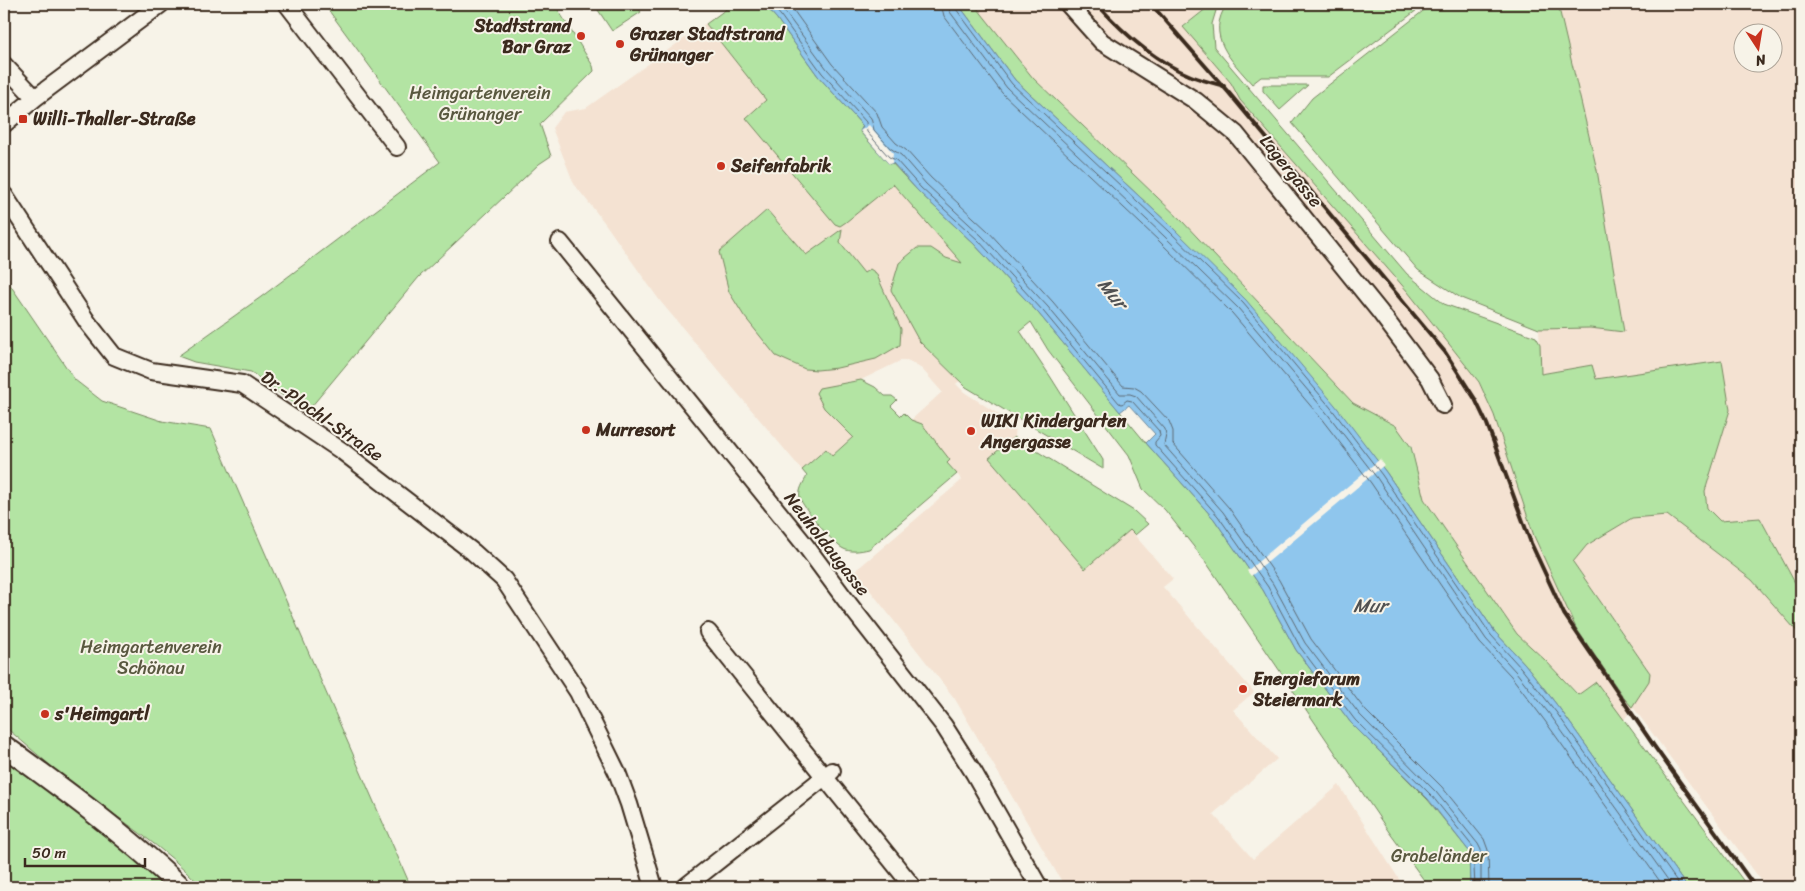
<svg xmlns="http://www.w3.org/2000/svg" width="1805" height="891" font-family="Sriracha,sans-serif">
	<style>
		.built { fill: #f4e2d2; fill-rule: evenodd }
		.green { fill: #b3e4a3; stroke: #778760 }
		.water { fill: #8fc6ed; stroke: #6d889a }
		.pier { fill: #f7f3e8 }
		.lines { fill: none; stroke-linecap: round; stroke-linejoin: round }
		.shore { stroke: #5d6871; stroke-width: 1 }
		.minor-casing { stroke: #3b2a1e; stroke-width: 20 }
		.tertiary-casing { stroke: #3b2a1e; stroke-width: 24 }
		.minor { stroke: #f7f3e8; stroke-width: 16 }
		.tertiary { stroke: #f7f3e8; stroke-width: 20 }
		.rail { stroke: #3b2a1e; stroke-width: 4 }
		.poi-dot { fill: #c8321e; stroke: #f7f3e8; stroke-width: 2 }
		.labels { text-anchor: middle; stroke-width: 4; stroke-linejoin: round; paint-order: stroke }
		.poi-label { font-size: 18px; font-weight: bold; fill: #3b2a1e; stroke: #f7f3e8; text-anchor: start }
		.park-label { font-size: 18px; fill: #59583f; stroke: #f7f3e8 }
		.street-label { font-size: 18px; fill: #3b2a1e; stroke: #f7f3e8 }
		.water-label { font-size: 19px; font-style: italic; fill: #505152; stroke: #f7f3e8 }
	</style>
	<rect width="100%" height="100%" fill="#f7f3e8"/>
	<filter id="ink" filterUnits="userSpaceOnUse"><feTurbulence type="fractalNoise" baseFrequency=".02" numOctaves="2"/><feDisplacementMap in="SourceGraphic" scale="10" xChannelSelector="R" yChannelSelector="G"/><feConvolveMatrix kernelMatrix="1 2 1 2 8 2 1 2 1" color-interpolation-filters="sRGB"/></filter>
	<g filter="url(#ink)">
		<path class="built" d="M 733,4 L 764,4 L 918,191 L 974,244 L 1039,314 L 956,384 L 964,392 L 1015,425 L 1014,437 L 989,458 L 1130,530 L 1173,579 L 1163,587 L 1254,692 L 1233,710 L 1277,759 L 1213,814 L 1253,859 L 1339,785 L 1404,887 L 1065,887 L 955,699 L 855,571 L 962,480 L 947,462 L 949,460 L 911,420 L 942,392 L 922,369 L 907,360 L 900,361 L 861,380 L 846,382 L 824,408 L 853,437 L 832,456 L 826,449 L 802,470 L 660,301 L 604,222 L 574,184 L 552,128 L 564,112 L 586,108 Z
			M 974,4 L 1212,4 L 1183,26 L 1231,83 L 1240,100 L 1408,292 L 1479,382 L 1494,415 L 1534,536 L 1576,628 L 1624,698 L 1650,673 L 1573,562 L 1587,545 L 1632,518 L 1667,514 L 1752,580 L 1801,636 L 1801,887 L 1766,887 L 1633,707 L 1624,720 L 1596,682 L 1579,695 L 1545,660 L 1517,634 L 1424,499 L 1412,447 L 1396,426 L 1353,403 L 1182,221 L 1033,78 Z
			M 1558,4 L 1801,4 L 1801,594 L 1760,518 L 1720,521 L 1707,508 L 1705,491 L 1730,410 L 1631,375 L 1595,379 L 1592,365 L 1541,374 L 1539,329 L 1590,328 L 1624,332 L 1597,170 ZM 1742,32 L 1772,32 L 1772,62 L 1742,62 Z"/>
		<path class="green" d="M 324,4 L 557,4 L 555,5 L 593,66 L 594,71 L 540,124 L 551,156 L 539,164 L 419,277 L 306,413 L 251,372 L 194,362 L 178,356 L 261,297 L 440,162 Z
			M 594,4 L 635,4 L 641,12 L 612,31 Z
			M 733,4 L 764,4 L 777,19 L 818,76 L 863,126 L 860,132 L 889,164 L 892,163 L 918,191 L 974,244 L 1039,314 L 1146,443 L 1214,519 L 1263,590 L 1296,650 L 1351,723 L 1428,800 L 1469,851 L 1470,887 L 1429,887 L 1389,832 L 1208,565 L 1165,510 L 1143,489 L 1129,455 L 1048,350 L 1031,322 L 1020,331 L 1050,376 L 1103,460 L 1103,469 L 966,387 L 919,341 L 891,290 L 899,263 L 917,248 L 931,248 L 946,258 L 962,263 L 893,184 L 846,222 L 840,226 L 835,224 L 746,118 L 766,100 L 706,24 Z
			M 958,4 L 974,4 L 1033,78 L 1182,221 L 1353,403 L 1396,426 L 1411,447 L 1424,499 L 1517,634 L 1545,660 L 1578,695 L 1596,682 L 1748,887 L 1687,887 L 1560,709 L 1525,664 L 1495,632 L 1386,472 L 1172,227 L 1015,80 Z
			M 1212,4 L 1218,4 L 1212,24 L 1214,47 L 1407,274 L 1444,304 L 1536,337 L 1540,344 L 1541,374 L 1592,365 L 1596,379 L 1722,361 L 1730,410 L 1705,491 L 1707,508 L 1720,521 L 1760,518 L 1801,594 L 1801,636 L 1752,580 L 1667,515 L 1632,518 L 1587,545 L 1573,562 L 1650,673 L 1649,681 L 1632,707 L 1624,698 L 1576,628 L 1534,536 L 1494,415 L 1479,382 L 1408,292 L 1240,100 L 1231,83 L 1183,27 Z
			M 1227,4 L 1425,4 L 1328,77 L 1261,77 L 1252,84 C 1231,60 1205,36 1227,4 Z
			M 1432,4 L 1558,4 L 1597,170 L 1624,332 L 1590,328 L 1539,329 L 1461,298 L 1418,270 L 1292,123 L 1312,98 Z
			M 1263,85 L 1308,85 L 1280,110 L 1263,91 Z
			M 767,210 L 806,255 L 842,229 L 840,243 L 864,273 L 870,269 L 876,273 L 901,329 L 900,345 L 876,359 L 837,368 L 817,370 L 805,369 L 776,356 L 744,316 L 729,292 L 719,252 Z
			M 4,276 L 75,380 L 102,401 L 162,421 L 211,429 L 411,887 L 202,887 C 165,847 117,818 74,785 C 50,766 27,745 4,726 Z
			M 861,380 L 875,387 L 885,396 L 892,396 L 897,400 L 891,406 L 901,416 L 904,413 L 911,420 L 922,424 L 950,460 L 947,463 L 957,474 L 869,549 C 860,551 850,553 842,548 C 833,543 803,508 800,498 C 798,490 804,482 807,476 L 802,470 L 826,449 L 832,456 L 853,437 L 824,408 L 816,393 L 819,388 Z
			M 1014,437 L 1134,511 L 1148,524 L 1135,535 L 1130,530 L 1085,569 L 989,458 Z
			M 4,758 C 59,799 114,840 164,887 L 4,887 Z"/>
		<path class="water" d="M 764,4 L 958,4 L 1015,80 L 1172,227 L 1246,300 L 1335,405 L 1386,472 L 1495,632 L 1525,664 L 1560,709 L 1687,887 L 1470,887 L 1469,851 L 1428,799 L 1351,723 L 1296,650 L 1263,590 L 1214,519 L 1146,443 L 1155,434 L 1129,405 L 1120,412 L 1039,314 L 974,244 L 918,191 L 893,163 L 889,164 L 860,131 L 863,126 L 818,76 L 777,19 Z"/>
		<path class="pier" d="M 869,125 L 893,153 L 892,163 L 889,164 L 860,131 Z
			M 1380,459 L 1384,465 L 1251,576 L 1247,571 Z"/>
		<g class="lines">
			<path class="shore" d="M 771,4 L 781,16 L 822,73 L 866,122 L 867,132 L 889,157 L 896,160 L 921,188 L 978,240 L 1043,311 L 1119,403 L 1122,404 L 1127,400 L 1132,401 L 1159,431 L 1160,436 L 1155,442 L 1155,445 L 1218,516 L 1268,587 L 1300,647 L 1355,720 L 1432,796 L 1473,847 L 1475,887
				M 779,4 L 827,69 L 871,118 L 874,130 L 890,148 L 901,155 L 926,184 L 982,236 L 1048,307 L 1120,394 L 1130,394 L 1136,396 L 1165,429 L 1166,435 L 1164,445 L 1223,512 L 1273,584 L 1305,643 L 1360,715 L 1436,792 L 1478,844 L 1481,850 L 1481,887
				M 789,4 L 832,64 L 877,113 L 882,127 L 896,143 L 906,150 L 931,178 L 988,231 L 1053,302 L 1123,386 L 1134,387 L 1141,391 L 1169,421 L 1173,431 L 1173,444 L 1229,508 L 1279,580 L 1311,639 L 1365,710 L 1442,787 L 1484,839 L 1488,850 L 1489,887
				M 941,4 L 944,16 L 1002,93 L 1159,241 L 1232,313 L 1320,417 L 1371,483 L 1480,643 L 1511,676 L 1545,721 L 1664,887
				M 948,4 L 950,12 L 1007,88 L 1164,236 L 1238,308 L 1326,412 L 1377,478 L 1486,639 L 1516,672 L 1551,716 L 1673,887
				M 954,4 L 956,9 L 1012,84 L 1169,231 L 1243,303 L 1331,408 L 1382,475 L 1491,635 L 1521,668 L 1556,712 L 1681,887"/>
			<defs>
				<path id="minor" d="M 287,4 L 397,147
					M 1068,4 L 1102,42 L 1196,101 L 1236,134 L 1380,312 L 1430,379 L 1443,405
					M 4,65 L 35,98
					M 4,124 L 35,98 L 161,4
					M 4,195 L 88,323 L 114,356 L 151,371 L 242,384 L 342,451 L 473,552 L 504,580 L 578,692 L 589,715 L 617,772 L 629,804 L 654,887
					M 560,242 L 805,545 L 848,603 L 944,726 L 974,773 L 1039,887
					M 708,632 L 913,887
					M 685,887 L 832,771"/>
				<path id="tertiary" d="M 4,746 C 65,790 126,835 181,887"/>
			</defs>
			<use href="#minor" class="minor-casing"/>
			<use href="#tertiary" class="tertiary-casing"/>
			<use href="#minor" class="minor"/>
			<use href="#tertiary" class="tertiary"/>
			<path class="rail" d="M 1097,4 C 1123,33 1154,61 1191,76 C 1201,80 1213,83 1224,86
				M 1151,4 L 1229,93 L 1445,352 L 1475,399 L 1487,424 L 1531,543 L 1564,614 L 1654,746 L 1755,887"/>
		</g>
	</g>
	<g class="poi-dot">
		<circle cx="581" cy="36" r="5"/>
		<circle cx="620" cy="44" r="5"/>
		<rect x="18" y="114" width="10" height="10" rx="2.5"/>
		<circle cx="721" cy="166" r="5"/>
		<circle cx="586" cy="430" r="5"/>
		<circle cx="971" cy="431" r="5"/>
		<circle cx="1243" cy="689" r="5"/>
		<circle cx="45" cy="714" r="5"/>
	</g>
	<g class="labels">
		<g class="poi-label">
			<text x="571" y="32" text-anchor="end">Stadtstrand<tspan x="571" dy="21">Bar Graz</tspan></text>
			<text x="630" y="40">Grazer Stadtstrand<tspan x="630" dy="21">Grünanger</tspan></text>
			<text x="33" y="125">Willi-Thaller-Straße</text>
			<text x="731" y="172">Seifenfabrik</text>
			<text x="981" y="427">WIKI Kindergarten<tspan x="981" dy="21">Angergasse</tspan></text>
			<text x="596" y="436">Murresort</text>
			<text x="1253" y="685">Energieforum<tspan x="1253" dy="21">Steiermark</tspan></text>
			<text x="55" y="720">s'Heimgartl</text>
		</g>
		<g class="park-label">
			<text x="480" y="99">Heimgartenverein<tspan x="480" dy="21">Grünanger</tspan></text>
			<text x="151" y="653">Heimgartenverein<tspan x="151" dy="21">Schönau</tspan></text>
			<text x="1439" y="862">Grabeländer</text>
		</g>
		<g class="street-label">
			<text transform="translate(1291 171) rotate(51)" y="6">Lagergasse</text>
			<text transform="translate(322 416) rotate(35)" y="6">Dr.-Plochl-Straße</text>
			<text transform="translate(827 544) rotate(52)" y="6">Neuholdaugasse</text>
		</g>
		<g class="water-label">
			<text transform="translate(1113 293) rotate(50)" y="7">Mur</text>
			<text x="1370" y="612">Mur</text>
		</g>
	</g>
	<rect width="1805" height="891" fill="none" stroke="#f7f3e8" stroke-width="20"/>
	<rect x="10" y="10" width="1785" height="871" fill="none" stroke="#3b2a1e" stroke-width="2" filter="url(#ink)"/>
	<g transform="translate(1758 48) rotate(168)"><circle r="24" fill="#f7f3e8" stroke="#aca397"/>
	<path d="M0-4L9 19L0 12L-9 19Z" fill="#c8321e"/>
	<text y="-8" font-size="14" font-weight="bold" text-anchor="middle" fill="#3b2a1e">N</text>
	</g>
	<path d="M25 858v8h120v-8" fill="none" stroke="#3b2a1e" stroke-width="2.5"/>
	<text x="32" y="858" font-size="15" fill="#3b2a1e" stroke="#f7f3e8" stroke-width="4" paint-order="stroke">50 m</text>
</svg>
